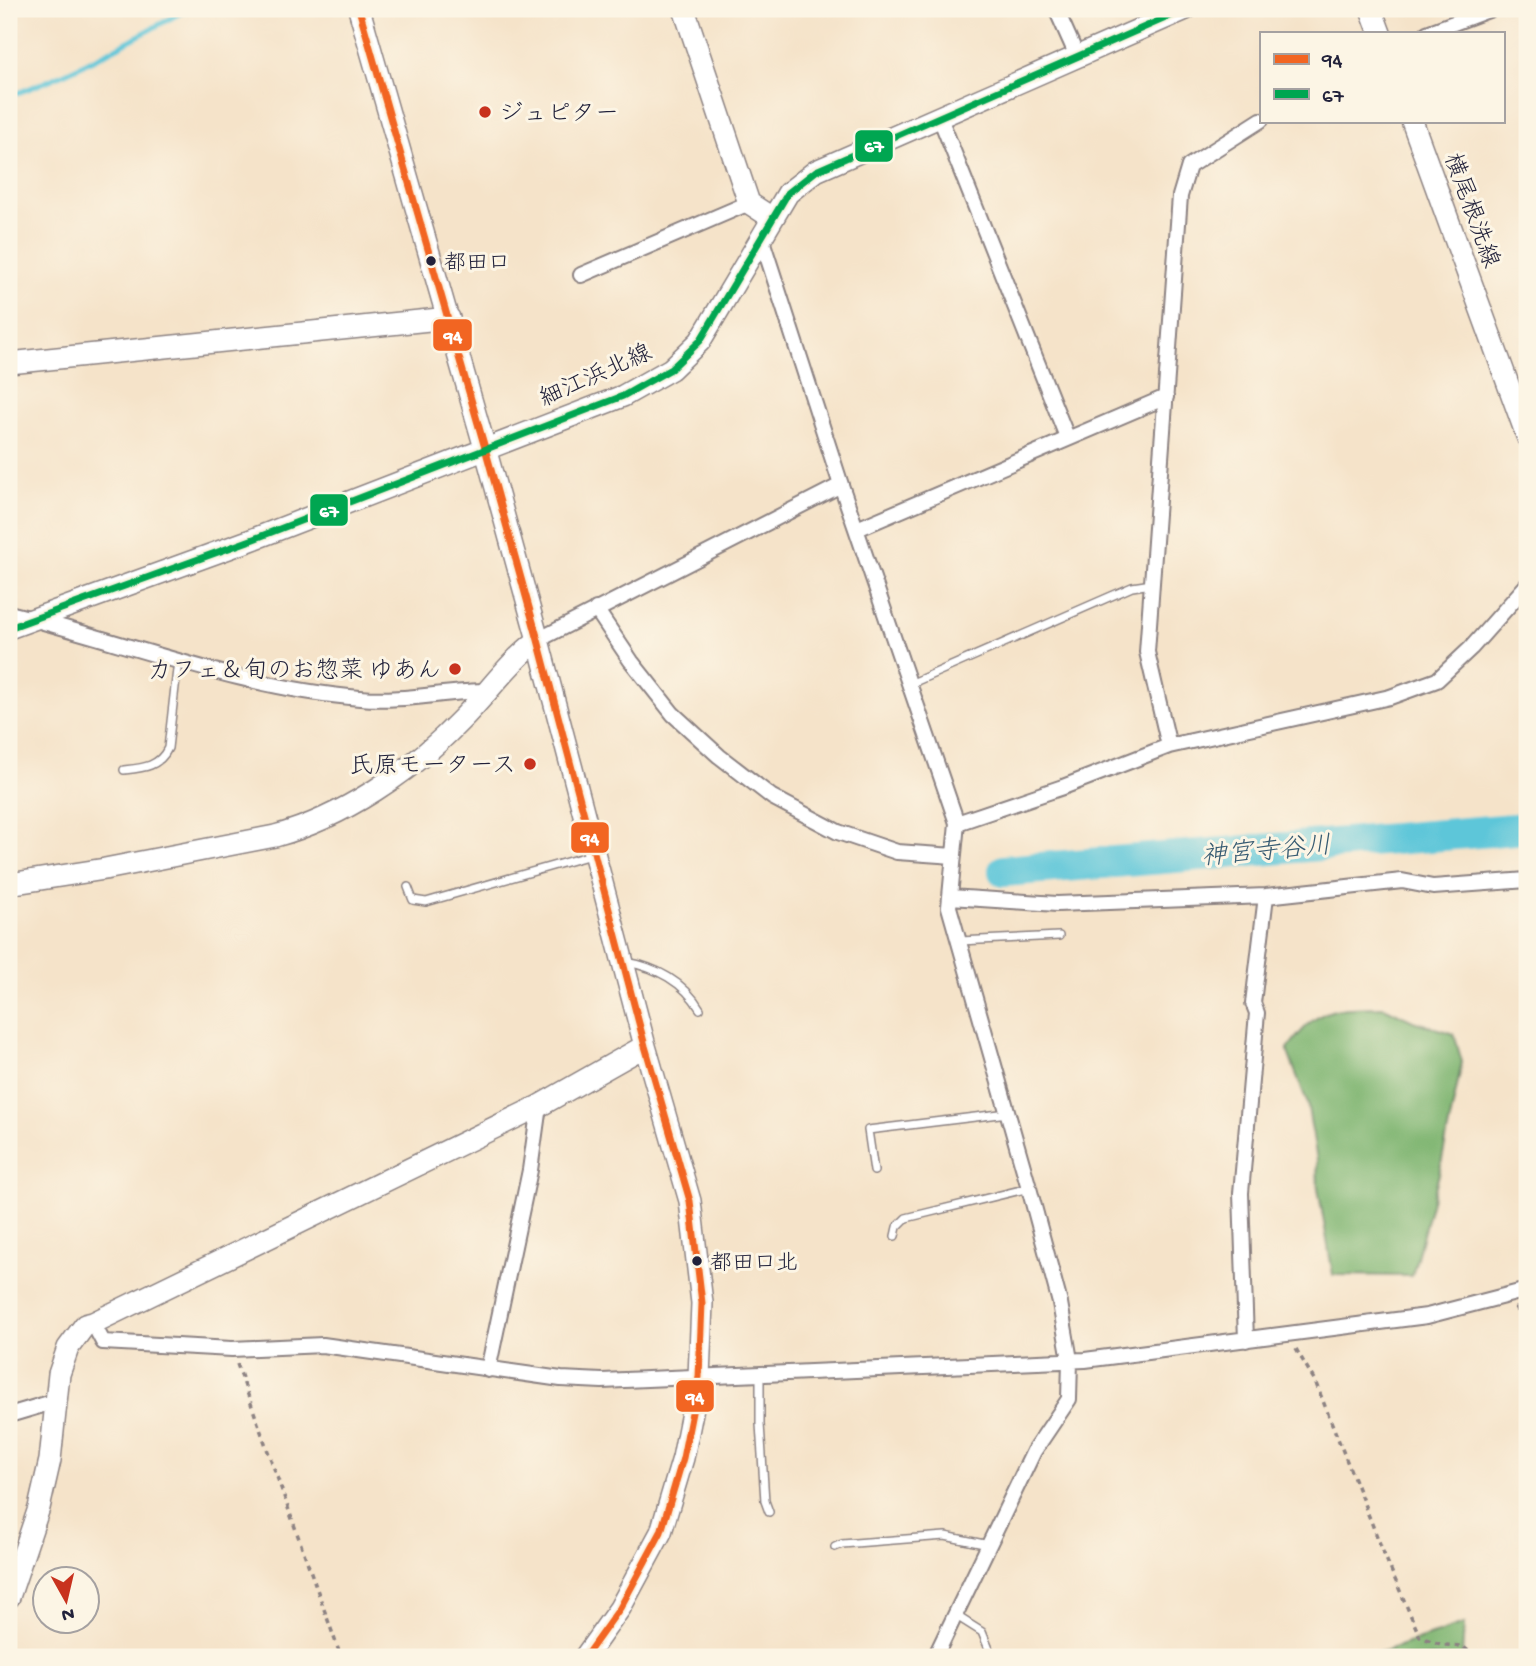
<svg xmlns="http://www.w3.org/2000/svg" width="1536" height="1666" font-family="'Gochi Hand','Klee One',sans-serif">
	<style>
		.forest { fill: #80b672; stroke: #516c56; stroke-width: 2 }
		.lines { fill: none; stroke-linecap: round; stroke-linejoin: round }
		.stream { stroke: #5dc6d9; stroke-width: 5 }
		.river { stroke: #5dc6d9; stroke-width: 32 }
		.lane-casing { stroke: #8c8282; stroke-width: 10 }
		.street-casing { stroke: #8c8282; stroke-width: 18 }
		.secondary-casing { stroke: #8c8282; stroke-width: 24 }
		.path { stroke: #8c8282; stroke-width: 3.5; stroke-dasharray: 5 5; stroke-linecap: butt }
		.lane { stroke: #fff; stroke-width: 7 }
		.street { stroke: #fff; stroke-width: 14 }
		.secondary { stroke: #fff; stroke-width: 21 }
		.bus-1-casing { stroke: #fcf5e5; stroke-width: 12 }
		.bus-2-casing { stroke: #fcf5e5; stroke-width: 12 }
		.bus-1 { stroke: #f26522; stroke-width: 7 }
		.bus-2 { stroke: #00a651; stroke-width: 7 }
		.poi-dot { fill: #c8321e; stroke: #fcf5e5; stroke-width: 2.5 }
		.bus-dot { fill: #22223b; stroke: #fcf5e5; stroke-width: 2.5 }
		.labels { text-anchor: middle; stroke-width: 6; stroke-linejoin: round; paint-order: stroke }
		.bus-label { font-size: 22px; fill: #22223b; stroke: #fcf5e5; text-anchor: start }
		.poi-label { font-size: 24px; fill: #22223b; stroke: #fcf5e5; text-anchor: end }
		.street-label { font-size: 24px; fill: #22223b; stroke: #fcf5e5 }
		.water-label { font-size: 26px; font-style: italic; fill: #375b72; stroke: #fcf5e5 }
		.line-badge { stroke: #fcf5e5; stroke-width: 2.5 }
		.badge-label { font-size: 19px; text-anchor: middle; font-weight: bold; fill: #fff }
	</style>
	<rect width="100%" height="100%" fill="#fcf5e5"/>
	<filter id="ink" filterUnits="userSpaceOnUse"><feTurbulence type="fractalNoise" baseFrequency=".0143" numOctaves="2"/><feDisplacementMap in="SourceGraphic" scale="14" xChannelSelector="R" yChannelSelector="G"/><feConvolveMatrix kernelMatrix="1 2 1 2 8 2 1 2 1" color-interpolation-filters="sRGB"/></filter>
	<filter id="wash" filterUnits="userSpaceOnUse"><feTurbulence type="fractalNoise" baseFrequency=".00686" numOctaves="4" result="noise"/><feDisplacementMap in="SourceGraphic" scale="28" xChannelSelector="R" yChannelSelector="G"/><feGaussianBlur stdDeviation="1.57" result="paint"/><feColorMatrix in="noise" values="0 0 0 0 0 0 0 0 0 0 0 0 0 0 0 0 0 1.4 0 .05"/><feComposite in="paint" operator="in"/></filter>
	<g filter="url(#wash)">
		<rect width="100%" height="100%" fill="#f5e3c9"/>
		<path class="forest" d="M 1384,1007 L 1413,1021 L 1454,1034 L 1462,1062 L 1439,1174 L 1412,1276 L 1333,1275 L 1318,1188 L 1317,1160 L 1307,1102 L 1287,1050 C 1318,1005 1333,1008 1384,1007 Z
			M 1464,1624 L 1462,1657 L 1367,1657 Z"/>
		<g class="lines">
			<path class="stream" d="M 9,96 C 72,74 130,40 188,9"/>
			<path class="river" d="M 1004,871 L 1527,828"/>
		</g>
	</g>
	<g filter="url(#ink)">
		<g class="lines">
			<defs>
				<path id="lane" d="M 910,684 L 1132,587 L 1152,584
					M 124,770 C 143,768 159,767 168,748 L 178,661
					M 408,887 L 413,900 L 426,902 L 591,855
					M 960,941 L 1059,936
					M 626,962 C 656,967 684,982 700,1009
					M 874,1171 L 868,1130 L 1008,1113
					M 895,1236 L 897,1227 L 906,1218 L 1029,1188
					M 760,1374 L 760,1424 L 765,1501 L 769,1512
					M 835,1547 L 842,1544 L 945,1536 L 989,1545
					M 955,1615 L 982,1632 L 989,1649"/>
				<path id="street" d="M 1056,9 L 1077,56
					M 1427,33 L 1491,9
					M 940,118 L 1067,437
					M 761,237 L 841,485 L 957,823 L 949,907 L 1029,1188 L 1060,1303 L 1070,1360 L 1069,1399 L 1034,1451 L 935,1657
					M 581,275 L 749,203
					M 857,529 L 1166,397
					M 596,609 L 631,661 L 673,714 L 719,756 L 772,797 L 838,832 L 897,852 L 954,856
					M 9,613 C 123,641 243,689 360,698 C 404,702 445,691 488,691
					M 538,640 L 841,485
					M 1169,746 L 1147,652 L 1180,196 L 1189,166 L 1261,120
					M 957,823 L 1063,787 L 1169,746 L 1390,697 L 1437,680 L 1471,648 L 1527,585
					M 950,897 L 1057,904 L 1266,896 L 1402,881 L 1433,887 L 1527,880
					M 93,1323 L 103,1342 L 232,1349 L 323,1345 L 561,1379 L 602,1381 L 1085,1360 L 1427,1316 L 1527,1290
					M 1246,1340 L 1241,1193 L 1257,1013 L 1253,1003 L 1266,896
					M 488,1370 L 530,1170 L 539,1106
					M 9,1415 L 56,1401"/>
				<path id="secondary" d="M 359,9 L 485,448 L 538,640 L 645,1046 L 690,1201 L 702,1303 L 699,1377 L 683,1458 L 661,1532 L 620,1608 L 585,1657
					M 684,9 L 749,203 L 772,218
					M 1371,9 L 1380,33
					M 1412,121 L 1527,436
					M 9,363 L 449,318
					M 9,628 L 251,540 L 623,396 L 671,369 L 700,341 L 788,193 L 816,171 L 1186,9
					M 9,884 L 105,869 L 275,836 C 342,818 412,771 460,721 C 487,694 508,663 538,640
					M 9,1597 L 39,1508 L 50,1460 L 59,1374 L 68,1348 L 85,1325 L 93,1323 L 539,1106 L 645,1046"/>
			</defs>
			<use href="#lane" class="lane-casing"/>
			<use href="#street" class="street-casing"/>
			<use href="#secondary" class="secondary-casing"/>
			<path class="path" d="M 1515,1307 L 1527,1326
				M 1296,1349 L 1315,1381 L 1384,1554 L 1420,1637 L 1443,1645 L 1462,1646 L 1476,1657
				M 237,1364 L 341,1657"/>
			<use href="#lane" class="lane"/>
			<use href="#street" class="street"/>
			<use href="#secondary" class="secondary"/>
			<defs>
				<path id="bus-1" d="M 359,9 L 485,448 L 538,640 L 645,1046 L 690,1201 L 702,1303 L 699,1377 L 683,1458 L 661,1532 L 620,1608 L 585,1657"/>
				<path id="bus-2" d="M 9,628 L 251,540 L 623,396 L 671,369 L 700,341 L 788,193 L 816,171 L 1186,9"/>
			</defs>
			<use href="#bus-1" class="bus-1-casing"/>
			<use href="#bus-2" class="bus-2-casing"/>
			<use href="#bus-1" class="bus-1"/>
			<use href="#bus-2" class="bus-2"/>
		</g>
	</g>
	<g class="poi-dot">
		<circle cx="485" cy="112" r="7"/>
		<circle cx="455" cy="669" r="7"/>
		<circle cx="530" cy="764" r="7"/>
	</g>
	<g class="bus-dot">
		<circle cx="431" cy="261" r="6"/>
		<circle cx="697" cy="1261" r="6"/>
	</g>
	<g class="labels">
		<g class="bus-label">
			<text x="444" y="269">都田口</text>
			<text x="710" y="1269">都田口北</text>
		</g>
		<g class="poi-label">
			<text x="499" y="120" text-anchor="start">ジュピター</text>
			<text x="441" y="677">カフェ＆旬のお惣菜 ゆあん</text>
			<text x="516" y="772">氏原モータース</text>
		</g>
		<g class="street-label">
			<text transform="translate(1473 210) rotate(70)" y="8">横尾根洗線</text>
			<text transform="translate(595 374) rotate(-24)" y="8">細江浜北線</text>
		</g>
		<g class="water-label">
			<text transform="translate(1266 849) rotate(-5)" y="9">神宮寺谷川</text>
		</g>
	</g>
	<g class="line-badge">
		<rect x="854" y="129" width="40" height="34" rx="7" fill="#00a651"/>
		<rect x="432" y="318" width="41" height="34" rx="7" fill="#f26522"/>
		<rect x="309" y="493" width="40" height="34" rx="7" fill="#00a651"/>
		<rect x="570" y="821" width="40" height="33" rx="7" fill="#f26522"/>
		<rect x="675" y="1379" width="40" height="34" rx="7" fill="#f26522"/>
	</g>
	<g class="badge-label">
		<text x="874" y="152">67</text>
		<text x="453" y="342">94</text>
		<text x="329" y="517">67</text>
		<text x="590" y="844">94</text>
		<text x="695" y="1403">94</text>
	</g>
	<rect width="1536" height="1666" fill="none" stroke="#fcf5e5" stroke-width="35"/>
	<rect x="1260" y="32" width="245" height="91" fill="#fcf5e5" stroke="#a5a1a1" stroke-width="2"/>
	<rect x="1274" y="54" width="35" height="10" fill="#f26522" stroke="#a5a1a1" stroke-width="2"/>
	<text x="1322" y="66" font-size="21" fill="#22223b">94</text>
	<rect x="1274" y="89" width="35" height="10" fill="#00a651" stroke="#a5a1a1" stroke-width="2"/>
	<text x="1322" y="102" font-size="21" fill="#22223b">67</text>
	<g transform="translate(66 1600) rotate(172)"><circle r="33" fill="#fcf5e5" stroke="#a5a1a1" stroke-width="2"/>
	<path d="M0-5L12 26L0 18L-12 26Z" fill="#c8321e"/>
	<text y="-10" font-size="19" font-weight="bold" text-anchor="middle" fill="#22223b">N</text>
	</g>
</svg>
